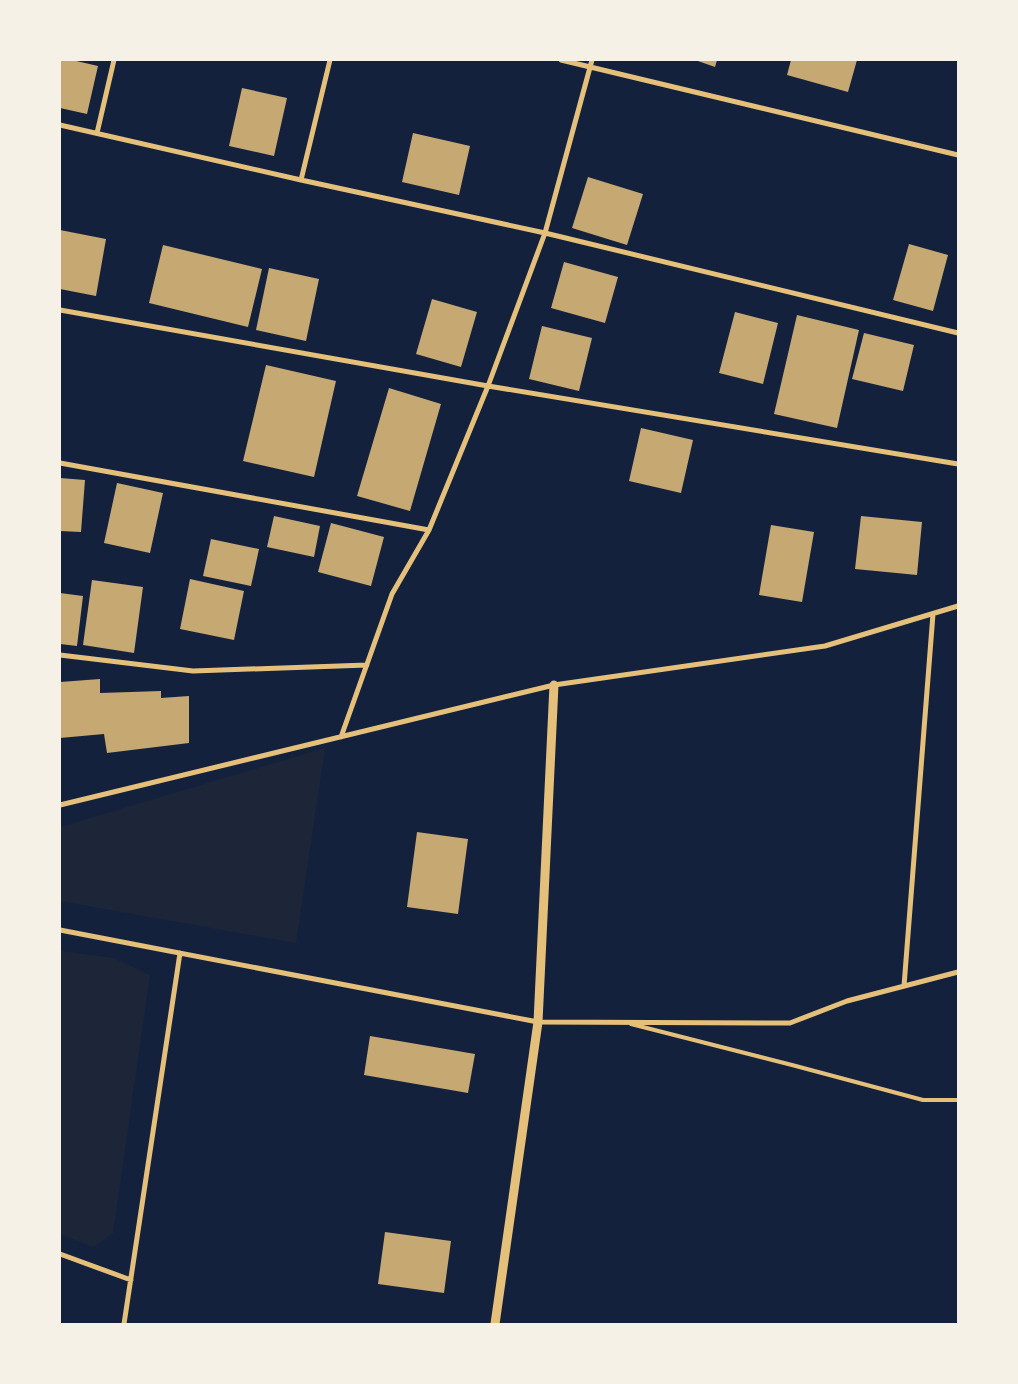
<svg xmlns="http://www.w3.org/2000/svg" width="1018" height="1384" font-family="'Titillium Web',sans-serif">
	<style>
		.green { fill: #1d2539 }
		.building { fill: #c6a872 }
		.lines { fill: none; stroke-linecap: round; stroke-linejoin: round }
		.service { stroke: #e5c07b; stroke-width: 4 }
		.minor { stroke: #e5c07b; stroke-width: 5 }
		.tertiary { stroke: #e5c07b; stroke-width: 9 }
	</style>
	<rect width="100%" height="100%" fill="#14213d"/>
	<path class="green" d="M 325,748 L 296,943 L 60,901 L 60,827 Z
		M 60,951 L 114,958 L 150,975 L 113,1233 L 93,1247 L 60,1234 Z"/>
	<path class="building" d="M 60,60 L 72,60 L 98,66 L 87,114 L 60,108 Z
		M 695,60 L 717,60 L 715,67 Z
		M 791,60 L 857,60 L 848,92 L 787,75 Z
		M 242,88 L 287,98 L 274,156 L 229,146 Z
		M 413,133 L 470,146 L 459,195 L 402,182 Z
		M 588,177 L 643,194 L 627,245 L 572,228 Z
		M 60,230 L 106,239 L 96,296 L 60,289 Z
		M 909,244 L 948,255 L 933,311 L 893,300 Z
		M 163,245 L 262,269 L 248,327 L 149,303 Z
		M 564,262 L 618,277 L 605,323 L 551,308 Z
		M 269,268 L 319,279 L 306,341 L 256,330 Z
		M 432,299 L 477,312 L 461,367 L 416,354 Z
		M 735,312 L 778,323 L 763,384 L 719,373 Z
		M 797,315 L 859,330 L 837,428 L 774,414 Z
		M 542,326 L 592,338 L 579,391 L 529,379 Z
		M 864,333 L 914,345 L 903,391 L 852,379 Z
		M 266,365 L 336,381 L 314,477 L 243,461 Z
		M 389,388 L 441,404 L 410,511 L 357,496 Z
		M 641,428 L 693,440 L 681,493 L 629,481 Z
		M 60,478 L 85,480 L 81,532 L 60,531 Z
		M 117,483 L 163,493 L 150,553 L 104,543 Z
		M 274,516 L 320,526 L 314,557 L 267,547 Z
		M 861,516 L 922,522 L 917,575 L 855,569 Z
		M 331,523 L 384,537 L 371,586 L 318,572 Z
		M 771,525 L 814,532 L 802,602 L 759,595 Z
		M 211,539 L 259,549 L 251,586 L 203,576 Z
		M 190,579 L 244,591 L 234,640 L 180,629 Z
		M 92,580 L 143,587 L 134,653 L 83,645 Z
		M 60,593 L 83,596 L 77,646 L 60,644 Z
		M 100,679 L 100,693 L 161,691 L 161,698 L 189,696 L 189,743 L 107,753 L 104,734 L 60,738 L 60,682 Z
		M 417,832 L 468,839 L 458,914 L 407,907 Z
		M 370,1036 L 475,1054 L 468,1093 L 364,1075 Z
		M 385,1232 L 451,1241 L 444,1293 L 378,1284 Z"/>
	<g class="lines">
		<path class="service" d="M 631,1024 L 792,1065 L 923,1100 L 958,1100"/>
		<path class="minor" d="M 561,60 L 958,155
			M 60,125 L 301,180 L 545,233 L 958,333
			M 97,133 L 114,60
			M 301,180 L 330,60
			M 60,310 L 488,386 L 958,464
			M 60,463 L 429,530
			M 60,655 L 193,671 L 367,665
			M 341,737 L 392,594 L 429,530 L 488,386 L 545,233 L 592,60
			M 60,805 L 554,685 L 825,646 L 958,606
			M 60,930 L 538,1022 L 790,1023 L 847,1001 L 958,972
			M 904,986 L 933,614
			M 60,1254 L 131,1280
			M 124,1324 L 180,953"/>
		<path class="tertiary" d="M 495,1324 L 538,1022 L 554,685"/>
	</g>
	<rect width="1018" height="1384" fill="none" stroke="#f6f1e7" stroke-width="122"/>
</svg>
